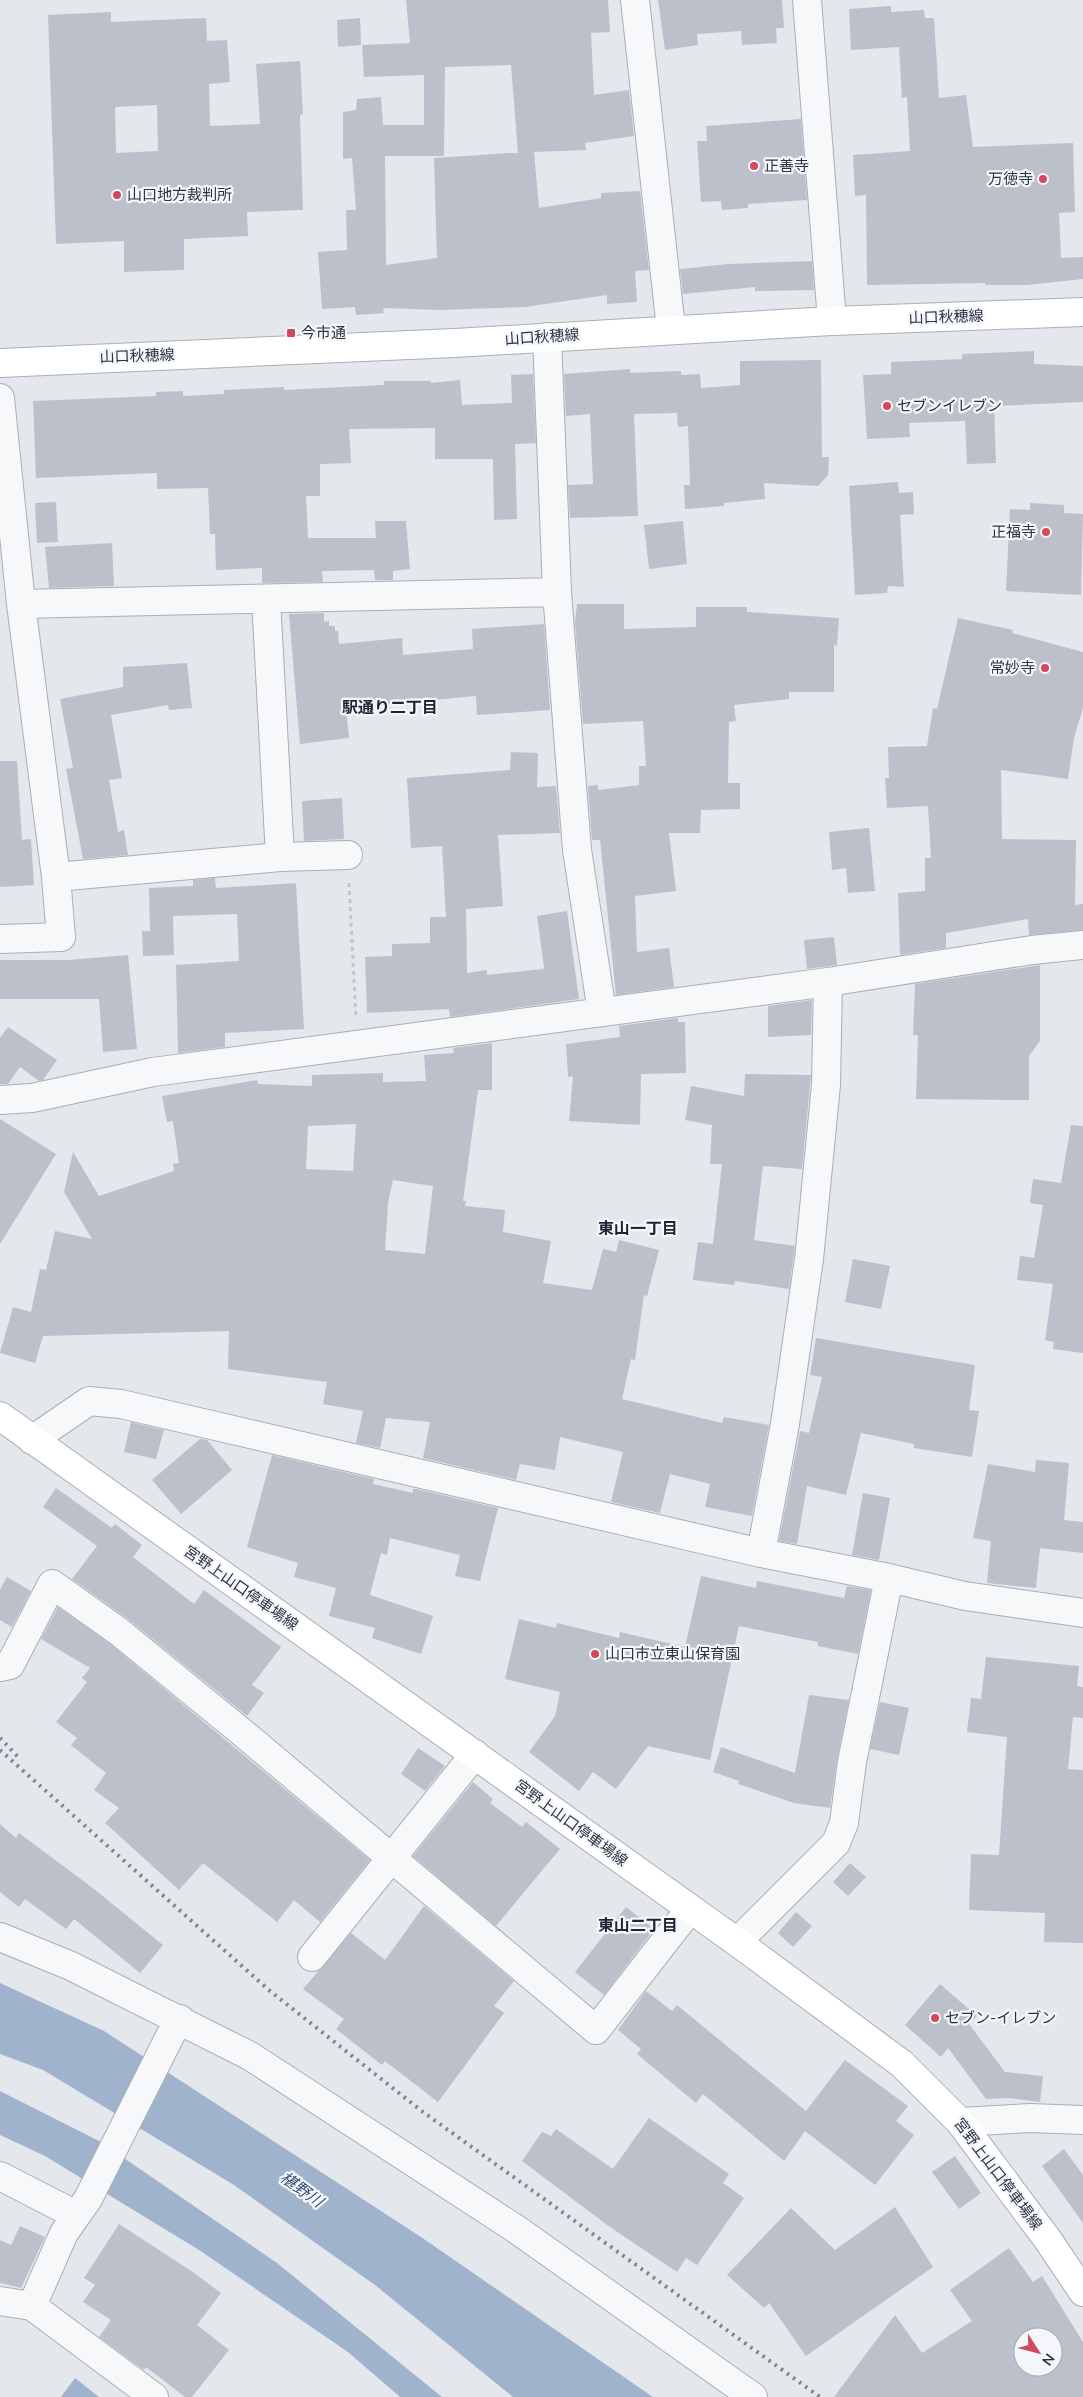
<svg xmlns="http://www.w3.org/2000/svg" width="1083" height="2397" font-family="'Nunito Sans','Noto Sans JP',sans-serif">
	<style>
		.water { fill: #9fb4cc }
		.building { fill: #bbc0ca; fill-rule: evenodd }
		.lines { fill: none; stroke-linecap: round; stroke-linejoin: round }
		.street-casing { stroke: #a9aeb7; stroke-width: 30 }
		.secondary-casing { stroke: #a9aeb7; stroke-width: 30 }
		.path { stroke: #c2c5cb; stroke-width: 3; stroke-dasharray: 4 4; stroke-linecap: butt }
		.street { stroke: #f7f8fa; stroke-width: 28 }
		.secondary { stroke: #fff; stroke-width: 28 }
		.rail { stroke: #7d8696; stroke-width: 4; stroke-dasharray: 2.5 5; stroke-linecap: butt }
		.poi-dot { fill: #d1495b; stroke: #f4f6f9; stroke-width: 2 }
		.labels { text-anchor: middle; stroke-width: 4.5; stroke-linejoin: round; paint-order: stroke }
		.poi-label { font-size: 15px; fill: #2b3445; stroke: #f4f6f9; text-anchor: start }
		.street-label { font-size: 15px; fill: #2b3445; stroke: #f4f6f9 }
		.neighbourhood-label { font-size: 16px; font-weight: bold; fill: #1d2536; stroke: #f4f6f9 }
		.water-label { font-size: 16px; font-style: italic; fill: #34527a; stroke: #f4f6f9 }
	</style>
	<rect width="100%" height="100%" fill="#e4e7ec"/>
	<path class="water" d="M 0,1983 L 104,2031 L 421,2237 L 653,2397 L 513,2397 L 375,2285 L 234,2185 L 43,2070 L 0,2054 Z
		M 0,2091 L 99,2141 L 277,2263 L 442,2397 L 400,2397 L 348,2352 L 199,2250 L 45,2156 L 0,2135 Z
		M 75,2378 L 99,2397 L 61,2397 Z"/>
	<path class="building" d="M 406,0 L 608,0 L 610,32 L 591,33 L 594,95 L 629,90 L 634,136 L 585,143 L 586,150 L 534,152 L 539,208 L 601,198 L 601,193 L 640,191 L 649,270 L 635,271 L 637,302 L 607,304 L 607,295 L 525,307 L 441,310 L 383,308 L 384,313 L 356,315 L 355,307 L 322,309 L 318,252 L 347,250 L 346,210 L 356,210 L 352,158 L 343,159 L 343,112 L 356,110 L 357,99 L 381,97 L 383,125 L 424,125 L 424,75 L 364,77 L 362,45 L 410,43 ZM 511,65 L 518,153 L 527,152 L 434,158 L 437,258 L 386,265 L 385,156 L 444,156 L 445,67 Z
		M 658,0 L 782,0 L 784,28 L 776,28 L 777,43 L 742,45 L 741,31 L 697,34 L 698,45 L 665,50 Z
		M 891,6 L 891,12 L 924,10 L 925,18 L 934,18 L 939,98 L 966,95 L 973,147 L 1073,143 L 1075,212 L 1059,213 L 1061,258 L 1083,257 L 1083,279 L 1027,285 L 985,285 L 985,283 L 867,285 L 866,195 L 855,196 L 853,155 L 910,151 L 907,97 L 902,98 L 899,47 L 851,50 L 849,9 Z
		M 111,12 L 111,22 L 206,18 L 207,41 L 227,40 L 230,82 L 209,84 L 210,126 L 260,124 L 256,64 L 300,61 L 303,114 L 300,115 L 303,210 L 247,212 L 248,236 L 184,239 L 184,270 L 124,272 L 124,241 L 56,244 L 48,15 ZM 157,105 L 158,151 L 116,153 L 115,107 Z
		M 360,18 L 361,45 L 338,47 L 337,20 Z
		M 801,119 L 807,200 L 748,204 L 748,208 L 722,210 L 721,201 L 701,202 L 697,141 L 707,141 L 706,126 Z
		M 812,261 L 814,290 L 755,291 L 755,287 L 683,294 L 680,269 L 728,264 Z
		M 1034,351 L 1034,364 L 1083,366 L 1083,402 L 994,406 L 996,463 L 967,464 L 965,421 L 909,423 L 910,437 L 867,439 L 863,375 L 891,374 L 891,362 L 962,359 L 962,354 Z
		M 821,360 L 822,457 L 829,457 L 828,475 L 818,486 L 764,483 L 765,499 L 724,503 L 724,506 L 685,509 L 684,485 L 690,485 L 688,426 L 678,427 L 677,413 L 634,414 L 638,516 L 570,518 L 568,485 L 593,484 L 590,414 L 566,416 L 564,374 L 630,369 L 630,373 L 681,371 L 681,375 L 700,374 L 701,388 L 740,385 L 740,361 Z
		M 533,374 L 536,443 L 515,444 L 517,519 L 494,520 L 493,459 L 435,459 L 435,428 L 349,429 L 351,463 L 320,464 L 320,496 L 306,496 L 308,538 L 376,538 L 375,521 L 406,521 L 410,569 L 393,571 L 393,580 L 375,580 L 374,570 L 322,571 L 323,582 L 262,583 L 262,568 L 216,570 L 215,534 L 210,534 L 208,488 L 157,489 L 157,473 L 36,478 L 33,401 L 156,396 L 156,392 L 183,391 L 183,396 L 224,394 L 224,390 L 284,387 L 284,390 L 384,385 L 384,381 L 431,381 L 431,383 L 460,380 L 462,405 L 512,403 L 511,375 Z
		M 898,482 L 899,493 L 913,492 L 914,514 L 900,515 L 904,587 L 888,586 L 887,593 L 855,595 L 849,486 Z
		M 56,502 L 58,542 L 37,543 L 35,503 Z
		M 1030,503 L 1064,505 L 1064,513 L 1083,514 L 1081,595 L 1006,591 L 1010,509 L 1030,510 Z
		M 683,521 L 687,564 L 649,569 L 644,525 Z
		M 112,543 L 114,586 L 49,588 L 45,547 Z
		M 577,604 L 624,604 L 624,629 L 696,627 L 696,607 L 747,607 L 747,612 L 839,618 L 837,646 L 834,645 L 834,692 L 789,692 L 789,699 L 734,705 L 736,721 L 729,722 L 728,783 L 740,783 L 740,809 L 701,810 L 700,833 L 669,833 L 676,891 L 635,896 L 637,952 L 669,948 L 674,987 L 616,995 L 600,840 L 592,840 L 588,786 L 598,785 L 598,790 L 639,785 L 639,766 L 646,766 L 643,721 L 583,724 L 575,622 Z
		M 324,613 L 324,622 L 329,621 L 329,626 L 335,626 L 335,631 L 338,631 L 339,644 L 402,638 L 403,655 L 473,649 L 472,629 L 544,624 L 550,710 L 477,715 L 476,696 L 346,708 L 349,738 L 300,744 L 289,614 Z
		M 958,618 L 1013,630 L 1012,633 L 1083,652 L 1083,708 L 1074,738 L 1068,779 L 1001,770 L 1002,839 L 1076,840 L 1075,905 L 1083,904 L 1083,930 L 1029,935 L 1028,919 L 946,933 L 946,948 L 900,955 L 898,893 L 925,891 L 925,858 L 931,858 L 928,806 L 887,808 L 885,778 L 889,778 L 888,747 L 927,746 L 933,708 L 937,709 Z
		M 187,663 L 192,708 L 169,710 L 168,705 L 111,715 L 122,778 L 109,780 L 118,832 L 124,830 L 128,855 L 83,859 L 66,769 L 73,768 L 60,699 L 123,687 L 123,667 Z
		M 511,752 L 538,753 L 537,787 L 556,786 L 560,833 L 498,835 L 503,906 L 466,909 L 467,973 L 487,970 L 487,975 L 543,969 L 544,967 L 537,916 L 567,911 L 579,999 L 450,1017 L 449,1009 L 367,1013 L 365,957 L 392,956 L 392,944 L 430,943 L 430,917 L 446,917 L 442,846 L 411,848 L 407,778 L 510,770 Z
		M 0,761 L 17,761 L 22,840 L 31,839 L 34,885 L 0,887 Z
		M 342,798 L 344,839 L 304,841 L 302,801 Z
		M 869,828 L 875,891 L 848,893 L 846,868 L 832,870 L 829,832 Z
		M 215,878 L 216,888 L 296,883 L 304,1029 L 225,1033 L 225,1047 L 178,1053 L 176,965 L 239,961 L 237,914 L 173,916 L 174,955 L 143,956 L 142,931 L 150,931 L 149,888 L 193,886 L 193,880 Z
		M 834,937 L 837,965 L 807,969 L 804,940 Z
		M 128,955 L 137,1049 L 103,1052 L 99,999 L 0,999 L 0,960 L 68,960 Z
		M 1040,965 L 1040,1041 L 1029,1056 L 1029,1100 L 916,1099 L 918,1035 L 913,1035 L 915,984 Z
		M 812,1000 L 811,1035 L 768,1037 L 768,1006 Z
		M 678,1018 L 678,1022 L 685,1022 L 686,1073 L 641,1074 L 640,1125 L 569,1121 L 573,1076 L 568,1077 L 566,1044 L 620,1037 L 619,1026 Z
		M 8,1027 L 57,1060 L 43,1080 L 39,1081 L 20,1067 L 8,1084 L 0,1084 L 0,1038 Z
		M 492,1043 L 492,1090 L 478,1090 L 463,1201 L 466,1201 L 465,1206 L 505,1210 L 503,1232 L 551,1241 L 543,1283 L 592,1290 L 603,1249 L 616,1252 L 619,1240 L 659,1250 L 647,1296 L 644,1295 L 635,1360 L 631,1359 L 622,1399 L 722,1423 L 724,1417 L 769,1425 L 752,1516 L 705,1507 L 710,1484 L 670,1474 L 660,1513 L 611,1502 L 623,1452 L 560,1437 L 555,1470 L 520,1464 L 516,1480 L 423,1458 L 430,1422 L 386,1418 L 380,1448 L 356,1443 L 363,1411 L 323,1404 L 327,1382 L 228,1369 L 229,1331 L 43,1336 L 35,1363 L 0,1353 L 13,1307 L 31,1312 L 40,1269 L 46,1270 L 55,1231 L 92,1239 L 64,1192 L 73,1152 L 99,1196 L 174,1171 L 173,1164 L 179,1163 L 173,1121 L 167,1122 L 162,1096 L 257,1080 L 258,1084 L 312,1086 L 312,1075 L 383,1073 L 383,1082 L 426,1081 L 424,1055 L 454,1053 L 453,1048 ZM 356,1124 L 353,1171 L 306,1169 L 308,1126 ZM 393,1180 L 433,1186 L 425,1254 L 385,1250 L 388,1203 Z
		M 745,1074 L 811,1075 L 802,1169 L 763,1166 L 754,1240 L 795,1246 L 789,1289 L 735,1281 L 734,1285 L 693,1280 L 698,1242 L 713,1244 L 722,1164 L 710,1164 L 712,1125 L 685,1120 L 691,1086 L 744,1096 Z
		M 0,1119 L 56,1154 L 0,1244 Z
		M 1071,1125 L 1083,1126 L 1083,1353 L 1053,1349 L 1054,1342 L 1045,1340 L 1053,1284 L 1017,1280 L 1020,1256 L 1034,1258 L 1043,1205 L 1030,1203 L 1033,1179 L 1061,1183 Z
		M 853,1259 L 890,1266 L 881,1309 L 845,1302 Z
		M 816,1338 L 975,1365 L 969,1410 L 979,1411 L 972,1457 L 914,1448 L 914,1444 L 861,1433 L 846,1495 L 807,1486 L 797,1544 L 779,1541 L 800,1431 L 809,1433 L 822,1377 L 810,1375 Z
		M 131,1422 L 164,1430 L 156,1459 L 124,1452 Z
		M 200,1439 L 207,1440 L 232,1470 L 181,1514 L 152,1480 Z
		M 272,1455 L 374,1479 L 373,1484 L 413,1493 L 413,1489 L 416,1489 L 498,1508 L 480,1581 L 455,1576 L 460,1555 L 390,1538 L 387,1555 L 381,1553 L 370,1595 L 433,1616 L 421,1654 L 372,1638 L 375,1628 L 329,1616 L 336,1588 L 294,1577 L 298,1563 L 247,1547 Z
		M 1036,1460 L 1069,1463 L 1064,1520 L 1083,1522 L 1083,1553 L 1040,1548 L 1036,1588 L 987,1583 L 991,1541 L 973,1538 L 988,1464 L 1035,1472 Z
		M 56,1488 L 112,1528 L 115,1524 L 142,1545 L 133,1557 L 194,1604 L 204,1590 L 281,1647 L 252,1685 L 264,1693 L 247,1716 L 128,1619 L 72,1579 L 97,1546 L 43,1507 Z
		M 863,1493 L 890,1498 L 879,1560 L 852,1555 Z
		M 701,1576 L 756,1588 L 757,1581 L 844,1598 L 847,1586 L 871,1590 L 858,1654 L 818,1646 L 818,1642 L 739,1626 L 710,1760 L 648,1746 L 616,1789 L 593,1772 L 579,1791 L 529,1752 L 555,1716 L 560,1692 L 505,1679 L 519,1619 L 556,1628 L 557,1623 L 619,1638 L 620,1632 L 685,1647 Z
		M 7,1577 L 31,1591 L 12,1627 L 0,1620 L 0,1590 Z
		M 58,1607 L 109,1643 L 370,1860 L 320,1922 L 294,1900 L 277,1922 L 203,1863 L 179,1890 L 105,1823 L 119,1808 L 94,1790 L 106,1773 L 71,1745 L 77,1738 L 56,1722 L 87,1682 L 82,1678 L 90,1668 L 41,1639 Z
		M 986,1657 L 1079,1666 L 1077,1686 L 1083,1687 L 1083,1718 L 1073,1717 L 1068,1769 L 1083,1770 L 1083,1943 L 1044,1942 L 1045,1913 L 969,1910 L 971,1854 L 999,1855 L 1007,1737 L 967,1732 L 971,1698 L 981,1699 Z
		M 809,1695 L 849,1700 L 837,1760 L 830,1808 L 794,1803 L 738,1784 L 739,1781 L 713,1772 L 721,1747 L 795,1773 Z
		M 880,1702 L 909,1708 L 899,1755 L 870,1749 Z
		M 418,1748 L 445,1766 L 425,1791 L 401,1774 Z
		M 473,1782 L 493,1799 L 490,1803 L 522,1827 L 526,1822 L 560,1849 L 496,1926 L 413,1856 Z
		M 0,1824 L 16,1838 L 19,1833 L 94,1889 L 163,1945 L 140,1973 L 74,1919 L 66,1929 L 25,1899 L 19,1907 L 0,1892 Z
		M 850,1863 L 866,1877 L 848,1896 L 833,1882 Z
		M 424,1906 L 514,1981 L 494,2006 L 504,2013 L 438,2102 L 385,2061 L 382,2065 L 336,2029 L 344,2019 L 303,1989 L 351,1933 L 385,1960 Z
		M 626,1907 L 654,1929 L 604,1995 L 575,1972 Z
		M 796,1912 L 812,1926 L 793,1947 L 778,1933 Z
		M 940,1984 L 977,2016 L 969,2024 L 1005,2072 L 1043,2076 L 1040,2102 L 1009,2098 L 986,2099 L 948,2048 L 941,2057 L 905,2025 Z
		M 646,1991 L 672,2011 L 677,2005 L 806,2111 L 845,2060 L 908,2106 L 896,2121 L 914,2135 L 875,2185 L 805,2131 L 784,2161 L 703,2094 L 696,2103 L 637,2054 L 641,2049 L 618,2030 Z
		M 649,2118 L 729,2174 L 723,2183 L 744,2198 L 697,2265 L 686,2258 L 677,2272 L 610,2227 L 522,2161 L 542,2132 L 551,2136 L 556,2129 L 613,2169 Z
		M 1064,2149 L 1083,2175 L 1083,2223 L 1042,2166 Z
		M 955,2156 L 981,2193 L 959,2209 L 932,2172 Z
		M 895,2207 L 933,2267 L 806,2356 L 769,2303 L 764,2308 L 727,2275 L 791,2208 L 835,2250 Z
		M 119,2224 L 193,2272 L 221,2293 L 197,2325 L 229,2350 L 192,2397 L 185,2397 L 146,2367 L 144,2370 L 99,2337 L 111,2320 L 83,2302 L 95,2285 L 84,2278 Z
		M 20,2226 L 45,2237 L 21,2288 L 0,2283 L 0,2240 L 11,2245 Z
		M 1009,2248 L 1033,2282 L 1042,2276 L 1083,2342 L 1083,2397 L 834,2397 L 895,2315 L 922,2353 L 972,2321 L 950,2290 ZM 1023,2337 L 1053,2337 L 1053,2367 L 1023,2367 Z"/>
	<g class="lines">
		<defs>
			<path id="street" d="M 635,0 L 671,329
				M 807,0 L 832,321
				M 547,337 L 557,592 L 577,850 L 602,1012
				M 0,398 L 21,604 L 56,877 L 61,937 L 0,939
				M 266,599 L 280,857
				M 21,604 L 557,592
				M 56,877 L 280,857 L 348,855
				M 0,1100 L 32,1098 L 153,1072 L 828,982 L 1032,950 L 1083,945
				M 32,1440 L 89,1401 L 121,1404 L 761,1553 L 889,1578 L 965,1596 L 1083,1613
				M 761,1553 L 785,1424 L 809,1259 L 826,1085 L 828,982
				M 0,1667 L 10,1665 L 52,1584 L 118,1631 L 244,1734 L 596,2030 L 690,1909
				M 0,1937 L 71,1966 L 250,2056 L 516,2229 L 753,2397
				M 737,1942 L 836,1843 L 844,1823 L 852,1762 L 889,1578
				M 312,1957 L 475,1754
				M 960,2122 L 1030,2118 L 1083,2120
				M 0,2176 L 76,2215
				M 0,2301 L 32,2306 L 154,2397
				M 32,2306 L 64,2233 L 88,2199 L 170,2036 L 180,2019"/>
			<path id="secondary" d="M 0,363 L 455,343 L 832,321 L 1083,312
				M 0,1416 L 737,1942 L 902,2064 L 960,2122 L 1048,2240 L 1083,2292"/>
		</defs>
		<use href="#street" class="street-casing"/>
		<use href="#secondary" class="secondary-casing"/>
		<path class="path" d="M 349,883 L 356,1019"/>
		<use href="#street" class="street"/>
		<use href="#secondary" class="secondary"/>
		<path class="rail" d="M 0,1738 L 20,1759
			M 0,1750 L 270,1991 L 423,2112 L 820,2397"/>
	</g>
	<g class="poi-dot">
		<circle cx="754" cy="166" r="5"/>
		<circle cx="1043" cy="179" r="5"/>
		<circle cx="117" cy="195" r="5"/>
		<rect x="286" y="328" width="10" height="10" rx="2.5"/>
		<circle cx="887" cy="406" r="5"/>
		<circle cx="1046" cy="532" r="5"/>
		<circle cx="1045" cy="668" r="5"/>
		<circle cx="595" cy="1654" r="5"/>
		<circle cx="935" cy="2018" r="5"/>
	</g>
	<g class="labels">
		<g class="poi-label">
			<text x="764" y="171">正善寺</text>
			<text x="1033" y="184" text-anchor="end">万徳寺</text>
			<text x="127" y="200">山口地方裁判所</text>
			<text x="301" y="338">今市通</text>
			<text x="897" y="411">セブンイレブン</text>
			<text x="1036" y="537" text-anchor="end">正福寺</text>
			<text x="1035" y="673" text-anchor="end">常妙寺</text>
			<text x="605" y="1659">山口市立東山保育園</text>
			<text x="945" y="2023">セブン-イレブン</text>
		</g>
		<g class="street-label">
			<text transform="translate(946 317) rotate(-2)" y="5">山口秋穂線</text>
			<text transform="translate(542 337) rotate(-4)" y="5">山口秋穂線</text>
			<text transform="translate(137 356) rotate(-2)" y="5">山口秋穂線</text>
			<text transform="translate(241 1588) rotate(35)" y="5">宮野上山口停車場線</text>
			<text transform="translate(571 1823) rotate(36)" y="5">宮野上山口停車場線</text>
			<text transform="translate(998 2174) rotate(53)" y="5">宮野上山口停車場線</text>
		</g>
		<g class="neighbourhood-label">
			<text x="390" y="713">駅通り二丁目</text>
			<text x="638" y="1234">東山一丁目</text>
			<text x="638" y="1931">東山二丁目</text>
		</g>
		<g class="water-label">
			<text transform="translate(302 2189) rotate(36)" y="6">椹野川</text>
		</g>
	</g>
	<g transform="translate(1038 2352) rotate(126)"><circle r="24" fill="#f4f6f9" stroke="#a4a8b1"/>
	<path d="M0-4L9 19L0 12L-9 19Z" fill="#d1495b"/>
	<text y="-8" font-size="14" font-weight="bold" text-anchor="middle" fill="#2b3445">N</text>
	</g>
</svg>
